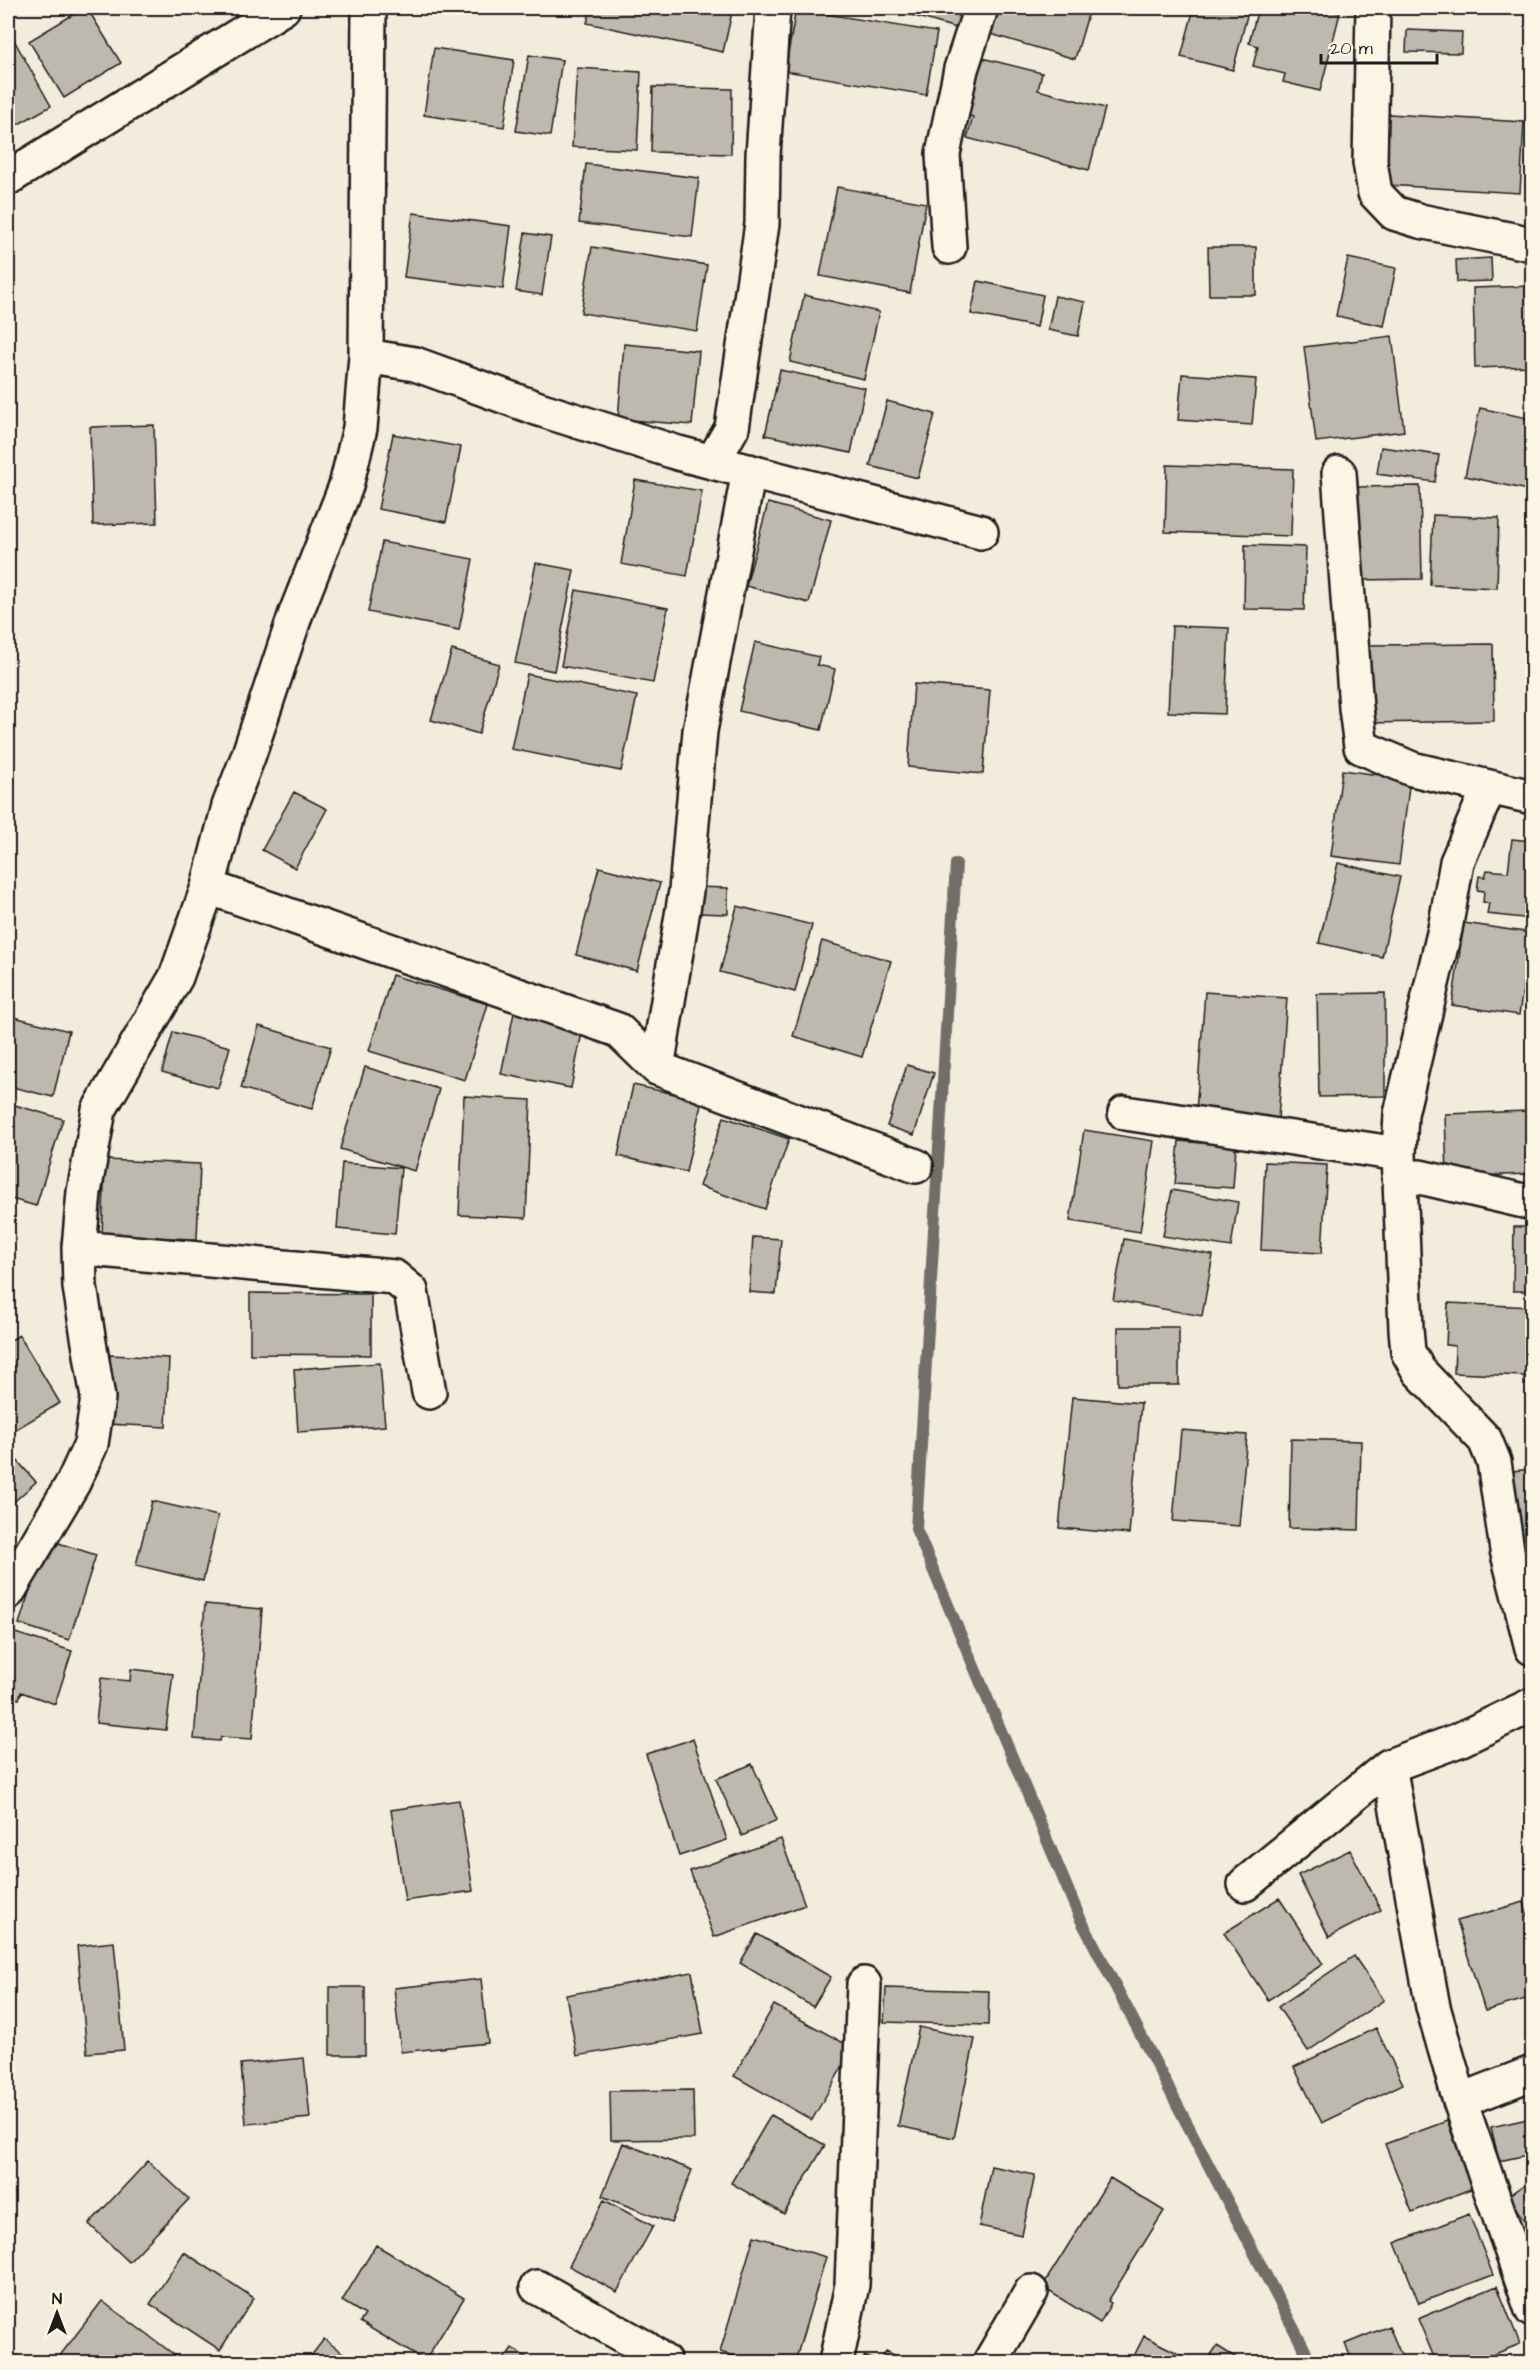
<svg xmlns="http://www.w3.org/2000/svg" width="1540" height="2370" font-family="'Architects Daughter',sans-serif">
	<style>
		.lines { fill: none; stroke-linecap: round; stroke-linejoin: round }
		.stream { stroke: #716e68; stroke-width: 12 }
		.building { fill: #beb9ae; stroke: #1c1c1c; stroke-width: 1.5 }
		.minor-casing { stroke: #1c1c1c; stroke-width: 38 }
		.minor { stroke: #fcf5e5; stroke-width: 33 }
	</style>
	<rect width="100%" height="100%" fill="#f3ecdd"/>
	<filter id="ink" filterUnits="userSpaceOnUse"><feTurbulence type="fractalNoise" baseFrequency=".0167" numOctaves="2"/><feDisplacementMap in="SourceGraphic" scale="12" xChannelSelector="R" yChannelSelector="G"/><feConvolveMatrix kernelMatrix="1 2 1 2 8 2 1 2 1" color-interpolation-filters="sRGB"/></filter>
	<g filter="url(#ink)">
		<g class="lines">
			<path class="stream" d="M 956,864 L 916,1529 L 1079,1916 L 1311,2362"/>
		</g>
		<path class="building" d="M 84,8 L 87,8 L 121,63 L 64,98 L 29,41 Z
			M 591,8 L 733,8 L 723,52 L 587,23 Z
			M 876,8 L 899,8 L 897,13 Z
			M 906,8 L 962,8 L 956,28 L 904,13 Z
			M 992,8 L 1090,8 L 1075,59 L 984,32 Z
			M 1194,8 L 1249,8 L 1233,70 L 1181,57 Z
			M 1258,8 L 1317,8 L 1340,13 L 1320,91 L 1283,82 L 1285,74 L 1253,66 L 1258,46 L 1249,43 Z
			M 796,9 L 937,32 L 926,95 L 785,71 Z
			M 1407,30 L 1462,32 L 1461,53 L 1406,52 Z
			M 14,40 L 51,106 L 8,130 L 8,43 Z
			M 434,48 L 514,60 L 504,127 L 424,115 Z
			M 529,55 L 562,60 L 550,136 L 516,131 Z
			M 978,57 L 1042,73 L 1038,90 L 1105,108 L 1089,170 L 967,138 L 973,117 L 963,114 Z
			M 577,68 L 641,72 L 637,150 L 572,147 Z
			M 653,87 L 732,89 L 731,154 L 651,152 Z
			M 1389,114 L 1524,122 L 1520,193 L 1385,185 Z
			M 586,164 L 699,178 L 692,237 L 579,223 Z
			M 837,187 L 926,203 L 910,293 L 820,276 Z
			M 413,213 L 511,226 L 503,289 L 404,277 Z
			M 525,233 L 551,237 L 542,295 L 516,291 Z
			M 592,247 L 707,265 L 697,331 L 581,313 Z
			M 1208,247 L 1256,247 L 1256,295 L 1209,295 Z
			M 1348,258 L 1396,268 L 1384,326 L 1336,316 Z
			M 1491,258 L 1492,281 L 1457,282 L 1456,260 Z
			M 978,281 L 1043,295 L 1037,327 L 971,314 Z
			M 1532,286 L 1532,366 L 1475,368 L 1473,288 Z
			M 804,295 L 879,312 L 864,379 L 790,362 Z
			M 1055,296 L 1085,302 L 1078,336 L 1048,330 Z
			M 1392,336 L 1404,431 L 1316,442 L 1304,347 Z
			M 624,344 L 699,351 L 692,425 L 618,419 Z
			M 780,370 L 865,388 L 851,453 L 765,435 Z
			M 1182,374 L 1256,379 L 1252,425 L 1178,420 Z
			M 887,401 L 935,414 L 918,478 L 870,466 Z
			M 1480,408 L 1532,419 L 1532,491 L 1465,476 Z
			M 154,425 L 157,523 L 93,525 L 90,427 Z
			M 393,434 L 461,447 L 446,522 L 378,509 Z
			M 1381,447 L 1439,455 L 1435,482 L 1377,474 Z
			M 1167,465 L 1293,469 L 1291,536 L 1165,532 Z
			M 635,480 L 702,491 L 687,576 L 621,564 Z
			M 1420,486 L 1422,579 L 1357,580 L 1356,487 Z
			M 768,503 L 831,520 L 809,603 L 746,586 Z
			M 1433,515 L 1499,518 L 1497,588 L 1430,585 Z
			M 382,542 L 473,559 L 459,630 L 368,612 Z
			M 1245,545 L 1306,547 L 1304,610 L 1244,609 Z
			M 536,563 L 574,570 L 554,671 L 515,663 Z
			M 576,590 L 668,608 L 653,683 L 561,666 Z
			M 1172,626 L 1229,628 L 1225,714 L 1168,712 Z
			M 755,642 L 819,657 L 817,665 L 835,669 L 821,730 L 739,711 Z
			M 1493,644 L 1494,721 L 1366,723 L 1365,645 Z
			M 452,650 L 499,664 L 479,734 L 431,720 Z
			M 527,674 L 637,696 L 621,771 L 511,749 Z
			M 914,684 L 990,690 L 983,774 L 908,767 Z
			M 1342,770 L 1410,779 L 1399,865 L 1331,856 Z
			M 294,792 L 327,809 L 295,868 L 262,850 Z
			M 1512,839 L 1532,841 L 1532,919 L 1487,914 L 1489,903 L 1483,902 L 1484,891 L 1477,890 L 1479,876 L 1485,877 L 1487,870 L 1508,872 Z
			M 1338,863 L 1400,877 L 1382,957 L 1319,943 Z
			M 599,867 L 660,883 L 637,971 L 576,955 Z
			M 695,887 L 728,888 L 728,914 L 695,913 Z
			M 737,906 L 812,925 L 795,992 L 720,972 Z
			M 1464,923 L 1531,933 L 1519,1015 L 1452,1005 Z
			M 822,941 L 891,961 L 862,1057 L 793,1036 Z
			M 392,975 L 488,1004 L 465,1080 L 369,1051 Z
			M 1205,992 L 1287,998 L 1278,1119 L 1196,1112 Z
			M 1385,993 L 1385,1096 L 1319,1097 L 1317,994 Z
			M 1532,1005 L 1532,1025 L 1528,1024 Z
			M 515,1008 L 584,1022 L 571,1088 L 501,1074 Z
			M 14,1017 L 69,1031 L 53,1097 L 8,1086 L 8,1044 Z
			M 259,1026 L 331,1047 L 312,1109 L 241,1088 Z
			M 173,1032 L 230,1047 L 218,1088 L 162,1072 Z
			M 907,1065 L 934,1073 L 914,1135 L 887,1126 Z
			M 365,1067 L 439,1089 L 415,1171 L 340,1149 Z
			M 633,1085 L 702,1100 L 686,1172 L 618,1156 Z
			M 464,1096 L 531,1100 L 526,1218 L 459,1215 Z
			M 8,1103 L 63,1119 L 36,1206 L 8,1198 Z
			M 1528,1111 L 1530,1174 L 1447,1177 L 1445,1114 Z
			M 724,1117 L 789,1139 L 765,1209 L 699,1186 Z
			M 1084,1130 L 1154,1141 L 1140,1232 L 1070,1221 Z
			M 1179,1141 L 1236,1146 L 1233,1188 L 1175,1184 Z
			M 105,1160 L 200,1164 L 197,1239 L 102,1236 Z
			M 1265,1162 L 1327,1165 L 1322,1253 L 1261,1250 Z
			M 342,1163 L 401,1168 L 395,1234 L 337,1229 Z
			M 1172,1190 L 1238,1202 L 1231,1247 L 1163,1236 Z
			M 1514,1227 L 1532,1227 L 1532,1291 L 1513,1291 Z
			M 753,1237 L 781,1239 L 776,1294 L 749,1292 Z
			M 1124,1239 L 1213,1255 L 1202,1316 L 1113,1300 Z
			M 250,1293 L 371,1294 L 371,1355 L 250,1354 Z
			M 1448,1303 L 1532,1307 L 1532,1386 L 1524,1385 L 1524,1376 L 1454,1373 L 1455,1346 L 1446,1345 Z
			M 1118,1327 L 1179,1327 L 1179,1385 L 1118,1385 Z
			M 19,1335 L 60,1403 L 13,1431 L 8,1422 L 8,1342 Z
			M 110,1355 L 169,1358 L 166,1427 L 106,1424 Z
			M 380,1363 L 385,1426 L 298,1432 L 294,1369 Z
			M 1072,1397 L 1141,1403 L 1129,1534 L 1059,1528 Z
			M 1181,1430 L 1247,1435 L 1239,1526 L 1173,1521 Z
			M 1291,1439 L 1361,1441 L 1359,1530 L 1289,1528 Z
			M 8,1450 L 36,1482 L 8,1507 Z
			M 1532,1469 L 1532,1603 L 1527,1604 L 1512,1471 Z
			M 152,1501 L 218,1516 L 203,1581 L 136,1565 Z
			M 46,1539 L 96,1555 L 69,1640 L 19,1624 Z
			M 205,1604 L 262,1609 L 252,1739 L 221,1737 L 220,1741 L 194,1739 Z
			M 9,1631 L 72,1651 L 55,1704 L 21,1692 L 19,1699 L 8,1696 Z
			M 131,1669 L 173,1674 L 166,1730 L 96,1723 L 101,1678 L 130,1681 Z
			M 693,1739 L 727,1840 L 679,1856 L 646,1754 Z
			M 752,1764 L 777,1820 L 742,1836 L 716,1779 Z
			M 459,1800 L 473,1891 L 405,1901 L 391,1810 Z
			M 781,1839 L 805,1905 L 714,1937 L 690,1871 Z
			M 1350,1850 L 1381,1910 L 1329,1937 L 1298,1875 Z
			M 1279,1898 L 1323,1964 L 1268,2000 L 1224,1933 Z
			M 1524,1902 L 1532,1932 L 1532,1997 L 1485,2011 L 1457,1921 Z
			M 757,1934 L 831,1977 L 813,2007 L 740,1963 Z
			M 114,1942 L 124,2050 L 87,2053 L 77,1946 Z
			M 1354,1956 L 1384,2000 L 1308,2051 L 1278,2007 Z
			M 692,1972 L 703,2034 L 577,2056 L 566,1995 Z
			M 481,1979 L 488,2043 L 401,2052 L 394,1988 Z
			M 330,1987 L 365,1987 L 365,2055 L 330,2055 Z
			M 886,1988 L 989,1991 L 988,2025 L 884,2022 Z
			M 774,2005 L 853,2048 L 812,2120 L 734,2076 Z
			M 919,2027 L 975,2039 L 954,2138 L 898,2126 Z
			M 1376,2028 L 1403,2084 L 1322,2123 L 1294,2067 Z
			M 304,2058 L 310,2118 L 246,2124 L 241,2064 Z
			M 693,2090 L 694,2139 L 611,2140 L 610,2091 Z
			M 771,2115 L 825,2145 L 784,2214 L 731,2183 Z
			M 1532,2118 L 1532,2154 L 1499,2161 L 1491,2127 Z
			M 1447,2121 L 1473,2188 L 1412,2212 L 1385,2144 Z
			M 623,2143 L 692,2170 L 671,2223 L 602,2196 Z
			M 148,2161 L 189,2199 L 129,2262 L 89,2224 Z
			M 991,2166 L 1035,2175 L 1022,2235 L 979,2226 Z
			M 1110,2178 L 1164,2211 L 1108,2301 L 1111,2303 L 1100,2323 L 1042,2287 Z
			M 1532,2179 L 1532,2233 L 1508,2196 Z
			M 604,2200 L 653,2226 L 617,2292 L 569,2266 Z
			M 1469,2214 L 1493,2275 L 1419,2303 L 1395,2243 Z
			M 754,2236 L 826,2257 L 795,2362 L 755,2362 L 720,2352 Z
			M 376,2245 L 464,2298 L 425,2361 L 360,2322 L 365,2315 L 342,2301 Z
			M 184,2252 L 254,2298 L 220,2350 L 150,2304 Z
			M 1497,2286 L 1520,2344 L 1475,2362 L 1436,2362 L 1418,2319 Z
			M 102,2301 L 184,2362 L 55,2362 Z
			M 1389,2326 L 1404,2362 L 1353,2362 L 1345,2344 Z
			M 1144,2336 L 1195,2362 L 1131,2362 Z
			M 324,2339 L 355,2362 L 320,2362 L 311,2356 Z
			M 1217,2346 L 1243,2362 L 1206,2362 Z
			M 512,2348 L 533,2362 L 502,2362 Z
			M 8,2349 L 26,2362 L 8,2362 Z
			M 886,2351 L 908,2362 L 880,2362 Z
			M 865,2356 L 878,2362 L 861,2362 Z"/>
		<g class="lines">
			<defs>
				<path id="minor" d="M 1373,8 L 1370,162 L 1375,193 L 1394,213 L 1420,221 L 1532,244
					M 8,178 L 283,8
					M 949,247 L 943,154 L 961,69 L 981,8
					M 366,356 L 415,364 L 539,409 L 678,453 L 981,532
					M 713,461 L 732,428 L 762,224 L 763,155 L 773,8
					M 1339,473 L 1356,708 L 1361,747 L 1412,769 L 1532,797
					M 1489,788 L 1457,862 L 1445,929 L 1401,1114 L 1399,1154 L 1406,1329 L 1408,1352 L 1419,1371 L 1485,1440 L 1494,1462 L 1507,1550 L 1532,1648
					M 208,887 L 618,1030 L 657,1068 L 916,1166
					M 657,1068 L 686,891 L 700,731 L 749,471
					M 1125,1113 L 1399,1154
					M 1399,1178 L 1420,1177 L 1532,1203
					M 79,1248 L 394,1277 L 411,1291 L 429,1392
					M 8,1592 L 73,1483 L 91,1444 L 98,1398 L 80,1287 L 79,1248 L 84,1192 L 99,1110 L 176,977 L 208,887 L 229,806 L 248,757 L 296,613 L 346,486 L 360,428 L 366,356 L 369,8
					M 1389,1766 L 1433,2007 L 1460,2101 L 1532,2310
					M 1245,1884 L 1389,1766 L 1459,1740 L 1532,1705
					M 1460,2101 L 1532,2073
					M 537,2287 L 644,2347 L 664,2362
					M 836,2362 L 852,2285 L 864,1984
					M 990,2362 L 1031,2292"/>
			</defs>
			<use href="#minor" class="minor-casing"/>
			<use href="#minor" class="minor"/>
		</g>
	</g>
	<rect width="1540" height="2370" fill="none" stroke="#fcf5e5" stroke-width="30"/>
	<rect x="15" y="15" width="1510" height="2340" fill="none" stroke="#1c1c1c" stroke-width="2" filter="url(#ink)"/>
	<g transform="translate(57 2313)" stroke="#fcf5e5" stroke-width="4.5" paint-order="stroke">
	<path d="M0-4.5L10 22L0 15L-10 22Z" fill="#1c1c1c"/>
	<text y="-9" font-size="16" font-weight="bold" text-anchor="middle" fill="#1c1c1c">N</text>
	</g>
	<path d="M1321 54v9h116v-9" fill="none" stroke="#1c1c1c" stroke-width="3"/>
	<text x="1330" y="54" font-size="18" fill="#1c1c1c" stroke="#fcf5e5" stroke-width="4.5" paint-order="stroke">20 m</text>
</svg>
